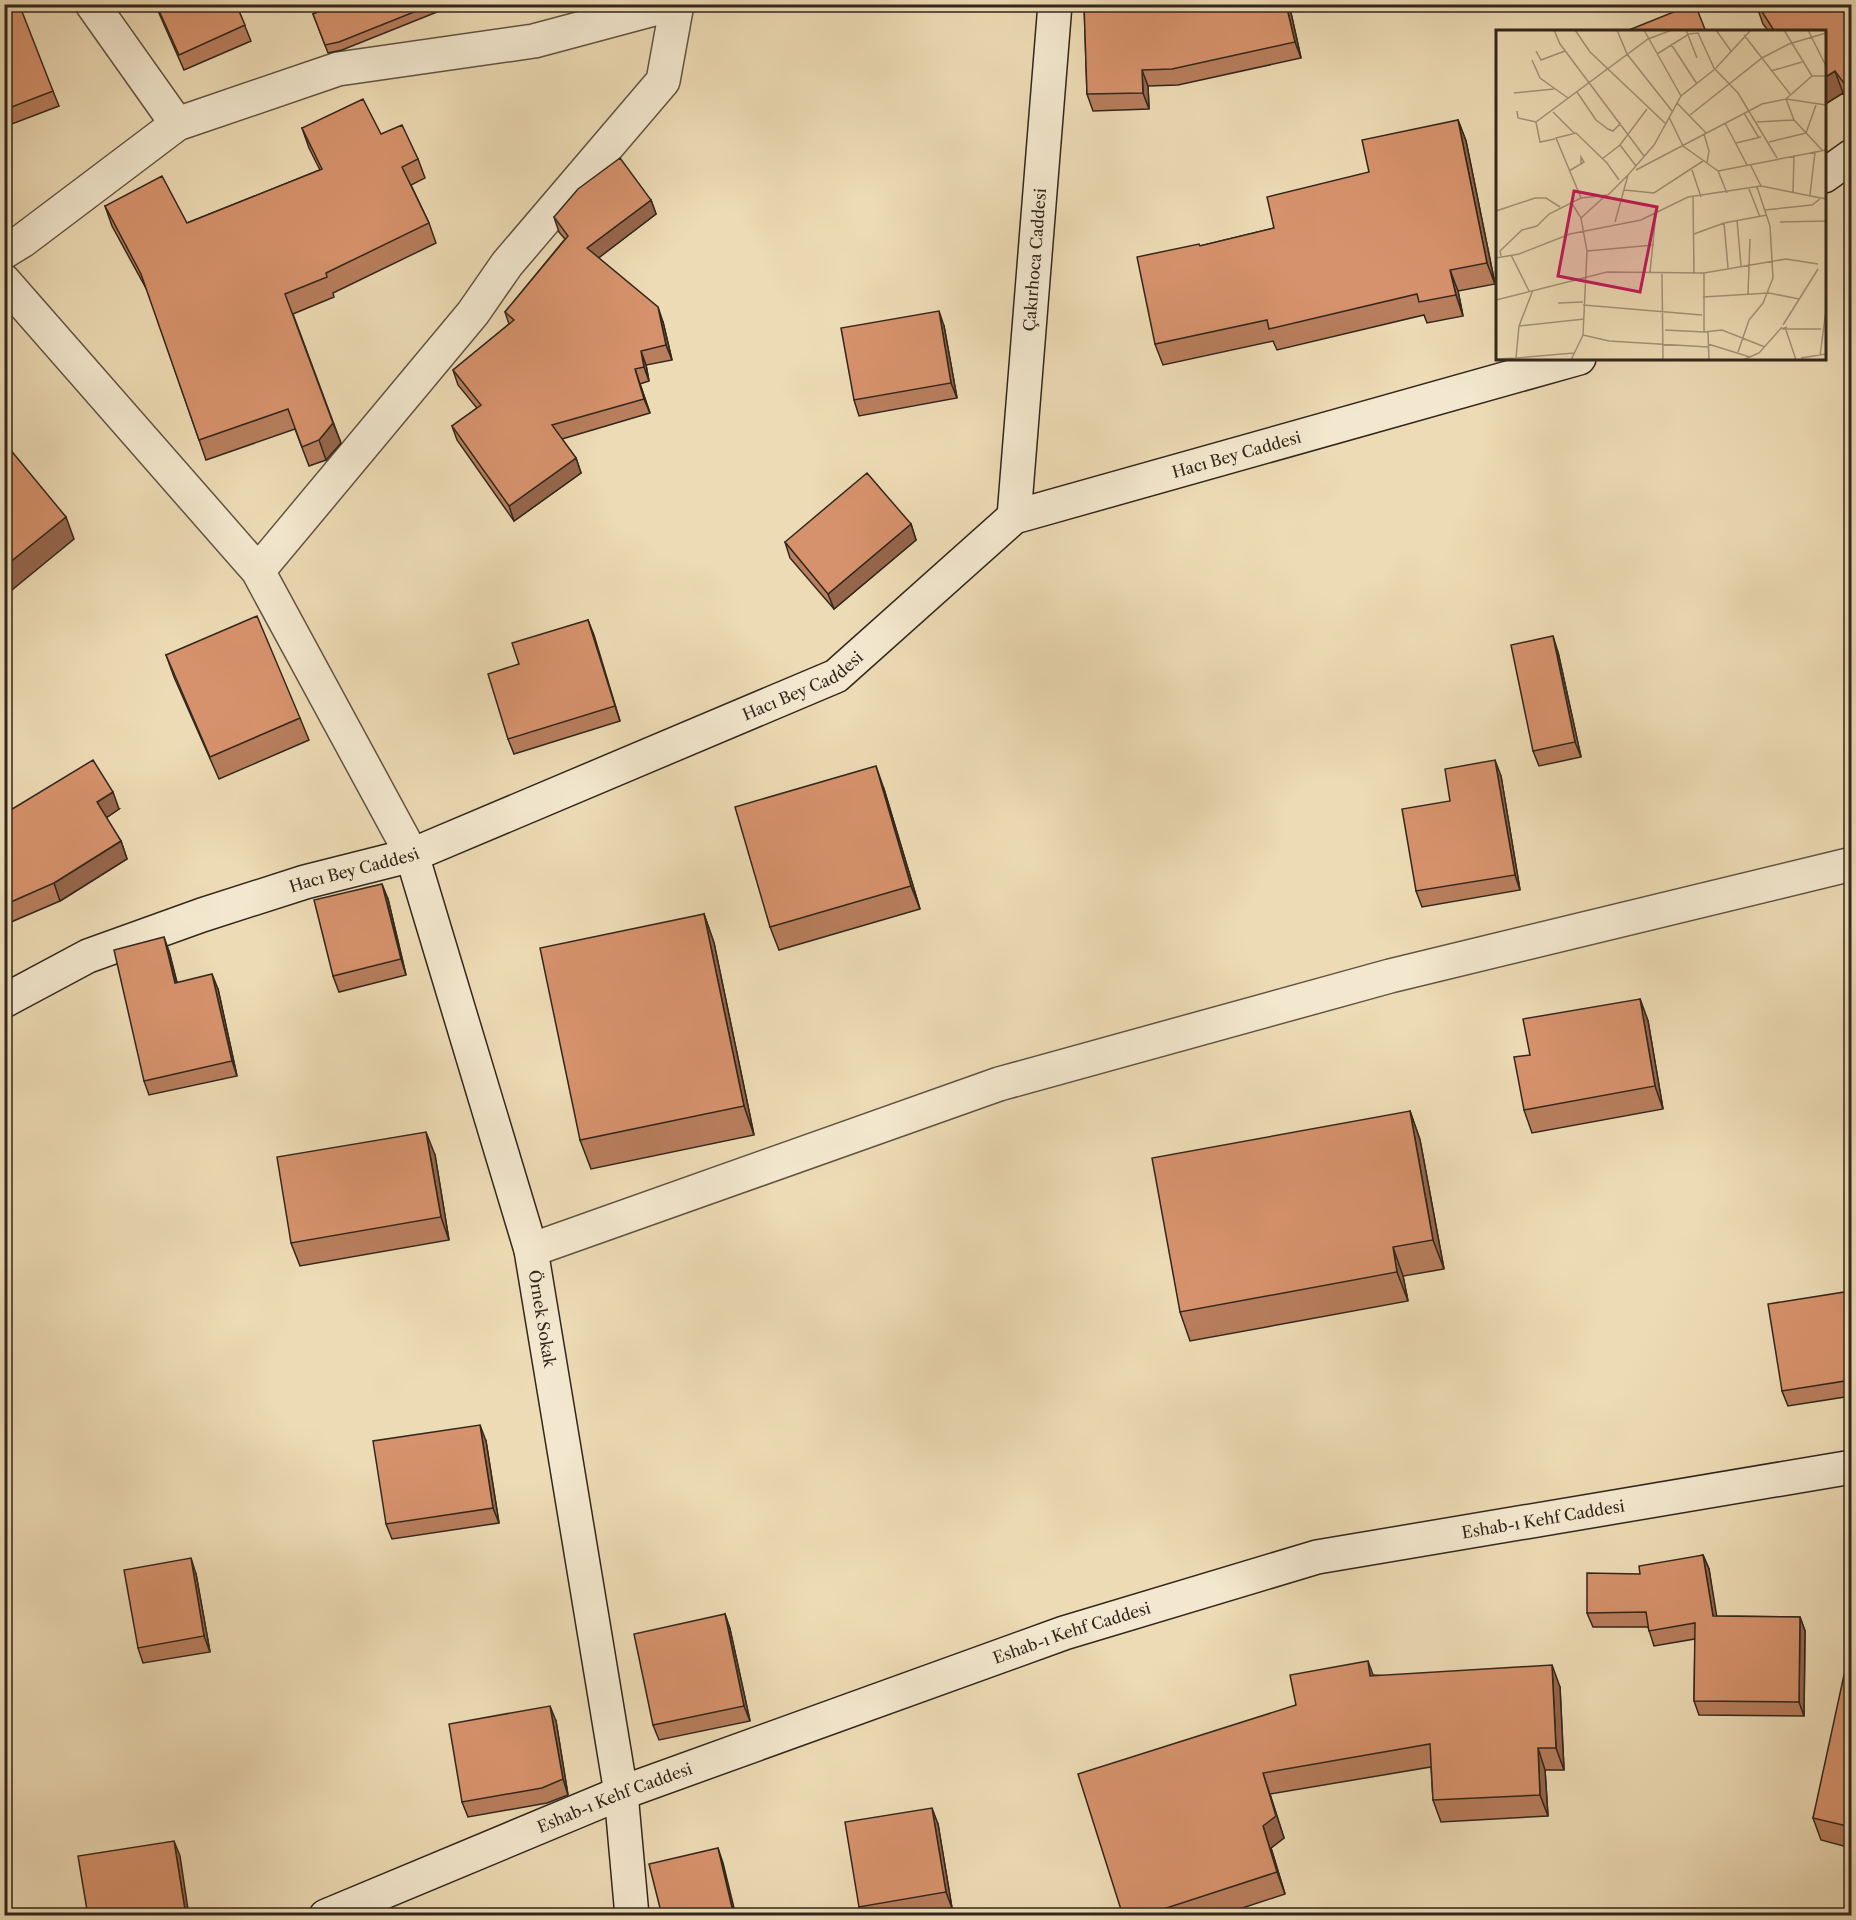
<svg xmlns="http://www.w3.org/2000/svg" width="1856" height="1920" font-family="'Libre Caslon Text',serif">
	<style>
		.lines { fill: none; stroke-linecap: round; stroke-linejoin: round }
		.street-casing { stroke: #615442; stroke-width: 36 }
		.secondary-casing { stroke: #32271c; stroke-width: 36 }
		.street { stroke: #f3e8cf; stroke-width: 33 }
		.secondary { stroke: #f3e8cf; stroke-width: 33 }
		.wall { fill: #b87e5d; stroke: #32271c; stroke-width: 1.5 }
		.shaded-wall { fill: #96664c; stroke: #32271c; stroke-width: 1.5 }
		.building { fill: #d6926c; stroke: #32271c; stroke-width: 1.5 }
		.labels { text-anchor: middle; stroke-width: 5; stroke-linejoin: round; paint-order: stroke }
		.street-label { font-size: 16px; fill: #32271c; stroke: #f3e8cf }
		.inset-road { fill: none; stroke: #a29378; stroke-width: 1.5 }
		.view { fill: #c2185b; fill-opacity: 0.15; stroke: #c2185b; stroke-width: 3 }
		.inset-edge { fill: none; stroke: #32271c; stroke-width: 3 }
	</style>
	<rect width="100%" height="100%" fill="#eddbb5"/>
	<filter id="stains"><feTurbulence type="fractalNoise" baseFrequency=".00333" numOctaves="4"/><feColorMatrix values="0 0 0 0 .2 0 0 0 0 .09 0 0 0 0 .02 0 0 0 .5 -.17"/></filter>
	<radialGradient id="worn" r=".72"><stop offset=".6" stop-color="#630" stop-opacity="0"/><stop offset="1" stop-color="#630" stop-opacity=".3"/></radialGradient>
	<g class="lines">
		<defs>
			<path id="street" d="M 92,4 L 177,124
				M 4,252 L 22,241 L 177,124 L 338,69 L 534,41 L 672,4
				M 4,281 L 258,571 L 412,855
				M 258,571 L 473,313 L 507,264 L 663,81 L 677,4
				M 531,1250 L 999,1084 L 1390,976 L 1852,864"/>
			<g id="secondary">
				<path d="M 1824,176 L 1852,156"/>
				<path id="s1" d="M 1014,517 L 1055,4"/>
				<path id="s2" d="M 412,855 L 531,1250 L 621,1793 L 632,1916"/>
				<path id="s3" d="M 4,1001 L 88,956 L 202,915 L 305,882 L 412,855 L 836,676 L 1014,517 L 1579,358"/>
				<path id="s4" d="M 326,1916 L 621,1793 L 1064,1633 L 1317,1557 L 1852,1467"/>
			</g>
		</defs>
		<use href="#street" class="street-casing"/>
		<use href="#secondary" class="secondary-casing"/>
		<use href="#street" class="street"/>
		<use href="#secondary" class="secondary"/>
	</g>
	<path class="wall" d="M 4,4 L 53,91 L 59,106 L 4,127 Z
		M 155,4 L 236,4 L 251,41 L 184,70 Z
		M 336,4 L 457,4 L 342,50 L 328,53 L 313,14 Z
		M 1084,4 L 1289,4 L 1301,58 L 1178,85 L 1148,86 L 1149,109 L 1093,111 L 1087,94 Z
		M 1756,4 L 1851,4 L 1851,105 L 1843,93 L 1824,105 L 1824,32 L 1769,32 L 1763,24 Z
		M 1458,120 L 1466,141 L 1495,284 L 1458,291 L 1463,316 L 1427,323 L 1424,315 L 1277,350 L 1273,341 L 1163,365 L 1155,344 L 1200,246 L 1274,228 Z
		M 302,128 L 381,134 L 418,159 L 425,178 L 411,185 L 429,223 L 436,243 L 333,293 L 334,297 L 293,314 L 341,443 L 326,460 L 309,466 L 295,429 L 206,460 L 148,292 L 112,226 L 105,206 L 187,223 L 320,170 L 309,148 Z
		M 651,200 L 656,214 L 598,258 L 663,322 L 672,360 L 646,365 L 649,381 L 640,384 L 650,413 L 562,439 L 576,458 L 581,473 L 514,521 L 457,440 L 452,426 L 477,408 L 458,385 L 453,370 L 509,324 L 505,312 L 565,239 L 559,232 L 554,217 Z
		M 944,326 L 957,398 L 859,416 L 854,400 Z
		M 911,524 L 916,540 L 834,609 L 790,558 L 785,542 Z
		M 588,620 L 620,721 L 514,754 L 508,739 L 519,664 Z
		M 1558,652 L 1581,757 L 1539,766 L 1533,751 Z
		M 166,655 L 300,718 L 309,740 L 219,779 L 174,677 Z
		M 1501,776 L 1520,890 L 1422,907 L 1416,891 L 1450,801 Z
		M 884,789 L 920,909 L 779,950 L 770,927 Z
		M 119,809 L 106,818 L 121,841 L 127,859 L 60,901 L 4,925 L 4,814 Z
		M 388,899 L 406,975 L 339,992 L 333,976 Z
		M 704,914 L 714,943 L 754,1135 L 591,1169 L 580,1140 Z
		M 169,951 L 177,982 L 218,989 L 237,1076 L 149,1095 L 144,1081 Z
		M 1640,999 L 1648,1021 L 1663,1109 L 1532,1133 L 1524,1110 L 1530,1055 Z
		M 1410,1111 L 1420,1140 L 1444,1269 L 1403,1276 L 1408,1301 L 1190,1341 L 1180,1312 Z
		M 435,1155 L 449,1240 L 300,1266 L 291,1243 Z
		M 1851,1291 L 1851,1396 L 1788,1406 L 1782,1391 Z
		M 486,1441 L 499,1523 L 392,1539 L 386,1524 Z
		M 1703,1555 L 1709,1569 L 1716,1616 L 1800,1617 L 1805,1631 L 1804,1716 L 1699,1715 L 1694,1701 L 1695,1639 L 1654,1646 L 1648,1627 L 1593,1627 L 1587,1613 L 1640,1574 Z
		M 196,1574 L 210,1652 L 143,1663 L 138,1648 Z
		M 725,1614 L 730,1629 L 750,1721 L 659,1740 L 653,1725 Z
		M 1373,1675 L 1560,1687 L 1564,1770 L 1545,1770 L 1548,1816 L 1441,1822 L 1433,1800 L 1431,1767 L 1270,1794 L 1284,1838 L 1271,1848 L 1285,1894 L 1218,1916 L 1123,1916 L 1296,1705 Z
		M 1851,1677 L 1851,1848 L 1821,1840 L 1813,1818 Z
		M 556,1721 L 568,1795 L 547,1803 L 468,1817 L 462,1802 Z
		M 938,1824 L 952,1908 L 904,1916 L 862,1916 L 859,1907 Z"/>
	<path class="shaded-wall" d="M 1286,4 L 1289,4 L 1301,58 L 1295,42 Z
		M 1142,70 L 1148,86 L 1149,109 L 1143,93 Z
		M 1835,71 L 1843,93 L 1824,105 L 1824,78 Z
		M 1458,120 L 1466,141 L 1495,284 L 1487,263 Z
		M 651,200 L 656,214 L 592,263 L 587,248 Z
		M 1450,270 L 1458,291 L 1463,316 L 1456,295 Z
		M 658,307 L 663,322 L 672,360 L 666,345 Z
		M 939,311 L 944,326 L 957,398 L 951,383 Z
		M 641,351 L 646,365 L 649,381 L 644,367 Z
		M 635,369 L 640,384 L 650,413 L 644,399 Z
		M 333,423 L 341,443 L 326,460 L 319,440 Z
		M 576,458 L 581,473 L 514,521 L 509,506 Z
		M 66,517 L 74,539 L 7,594 L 4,587 L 4,567 Z
		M 911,524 L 916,540 L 834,609 L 828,594 Z
		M 588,620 L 594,635 L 620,721 L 615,706 Z
		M 1553,636 L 1558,652 L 1581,757 L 1575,742 Z
		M 1495,760 L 1501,776 L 1520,890 L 1515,875 Z
		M 876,766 L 884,789 L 920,909 L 911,886 Z
		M 113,792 L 119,809 L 103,820 L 97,802 Z
		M 121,841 L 127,859 L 60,901 L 54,883 Z
		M 382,884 L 388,899 L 406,975 L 401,959 Z
		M 704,914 L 714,943 L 754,1135 L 744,1106 Z
		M 164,937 L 169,951 L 180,997 L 175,983 Z
		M 212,974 L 218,989 L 237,1076 L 232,1061 Z
		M 1640,999 L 1648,1021 L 1663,1109 L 1655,1086 Z
		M 1410,1111 L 1420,1140 L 1444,1269 L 1433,1240 Z
		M 426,1132 L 435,1155 L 449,1240 L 441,1217 Z
		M 1393,1247 L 1403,1276 L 1408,1301 L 1397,1272 Z
		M 480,1425 L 486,1441 L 499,1523 L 493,1508 Z
		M 1703,1555 L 1709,1569 L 1719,1630 L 1713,1616 Z
		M 191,1558 L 196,1574 L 210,1652 L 204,1636 Z
		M 725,1614 L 730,1629 L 750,1721 L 744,1706 Z
		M 1800,1617 L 1805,1631 L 1804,1716 L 1799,1702 Z
		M 1368,1661 L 1376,1683 L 1370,1676 Z
		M 1552,1665 L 1560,1687 L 1564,1770 L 1556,1748 Z
		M 550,1706 L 556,1721 L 568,1795 L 563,1779 Z
		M 1538,1748 L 1545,1770 L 1548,1816 L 1540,1795 Z
		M 1263,1773 L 1284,1838 L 1271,1848 L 1285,1894 L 1277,1872 L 1263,1826 Z
		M 932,1808 L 938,1824 L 952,1908 L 946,1892 Z
		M 174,1841 L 180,1856 L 189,1916 L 186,1916 Z
		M 718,1848 L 723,1863 L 736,1916 L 734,1916 Z"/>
	<path class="building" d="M 4,4 L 19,4 L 53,91 L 4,110 Z
		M 156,4 L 236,4 L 245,25 L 179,55 Z
		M 336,4 L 434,4 L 339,42 L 325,45 L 313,14 Z
		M 1084,4 L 1286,4 L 1295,42 L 1172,69 L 1142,70 L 1143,93 L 1087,94 Z
		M 1757,4 L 1851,4 L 1851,93 L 1835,71 L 1824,78 L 1824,32 L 1775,32 Z
		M 1681,9 L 1697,9 L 1706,32 L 1624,32 Z
		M 363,99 L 381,134 L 402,125 L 418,159 L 402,167 L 429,223 L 326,273 L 327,277 L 285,294 L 333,423 L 319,440 L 302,447 L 288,409 L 199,440 L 141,274 L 105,206 L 162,176 L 187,223 L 322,169 L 302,128 Z
		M 1458,120 L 1487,263 L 1450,270 L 1456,295 L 1419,302 L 1417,294 L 1269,329 L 1267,320 L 1155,344 L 1137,257 L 1199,244 L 1200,246 L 1274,228 L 1267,197 L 1369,172 L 1362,140 Z
		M 620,158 L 651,200 L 587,248 L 658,307 L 666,345 L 641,351 L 644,367 L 635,369 L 644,399 L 552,425 L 576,458 L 509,506 L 452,426 L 481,405 L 453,370 L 514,320 L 505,312 L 568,236 L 554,217 L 578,189 Z
		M 939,311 L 951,383 L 854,400 L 841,328 Z
		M 4,442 L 66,517 L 4,567 Z
		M 867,473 L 911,524 L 828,594 L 785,542 Z
		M 257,616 L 300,718 L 210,757 L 166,655 Z
		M 588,620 L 615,706 L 508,739 L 488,674 L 519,664 L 512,643 Z
		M 1553,636 L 1575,742 L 1533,751 L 1511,645 Z
		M 93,760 L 113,792 L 97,802 L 121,841 L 54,883 L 4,905 L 4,814 Z
		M 1495,760 L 1515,875 L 1416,891 L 1402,809 L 1450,801 L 1445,769 Z
		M 876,766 L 911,886 L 770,927 L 735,807 Z
		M 382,884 L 401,959 L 333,976 L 314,900 Z
		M 704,914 L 744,1106 L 580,1140 L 540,948 Z
		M 164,937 L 175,983 L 212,974 L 232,1061 L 144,1081 L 114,950 Z
		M 1640,999 L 1655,1086 L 1524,1110 L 1514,1057 L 1530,1055 L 1523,1019 Z
		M 1410,1111 L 1433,1240 L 1393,1247 L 1397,1272 L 1180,1312 L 1152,1158 Z
		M 426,1132 L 441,1217 L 291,1243 L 277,1157 Z
		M 1851,1291 L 1851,1380 L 1782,1391 L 1768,1304 Z
		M 480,1425 L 493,1508 L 386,1524 L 373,1441 Z
		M 1703,1555 L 1713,1616 L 1800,1617 L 1799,1702 L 1694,1701 L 1695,1623 L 1649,1631 L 1646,1612 L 1587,1613 L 1587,1573 L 1640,1574 L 1639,1566 Z
		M 191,1558 L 204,1636 L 138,1648 L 124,1570 Z
		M 725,1614 L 744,1706 L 653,1725 L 634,1634 Z
		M 1368,1661 L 1370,1676 L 1552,1665 L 1556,1748 L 1538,1748 L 1540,1795 L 1433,1800 L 1430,1744 L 1263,1773 L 1276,1816 L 1263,1826 L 1277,1872 L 1142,1916 L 1123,1916 L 1078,1774 L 1296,1705 L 1290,1675 Z
		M 1844,1675 L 1851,1677 L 1851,1827 L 1813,1818 Z
		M 550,1706 L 563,1779 L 542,1788 L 462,1802 L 449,1724 Z
		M 932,1808 L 946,1892 L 859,1907 L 845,1822 Z
		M 174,1841 L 186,1916 L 88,1916 L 78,1856 Z
		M 718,1848 L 734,1916 L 662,1916 L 649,1864 Z"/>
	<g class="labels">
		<g class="street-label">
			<text dy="6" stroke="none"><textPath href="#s1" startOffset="258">Çakırhoca Caddesi</textPath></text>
			<text dy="6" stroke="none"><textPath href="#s3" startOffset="1365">Hacı Bey Caddesi</textPath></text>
			<text dy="6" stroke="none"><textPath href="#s3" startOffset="861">Hacı Bey Caddesi</textPath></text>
			<text dy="6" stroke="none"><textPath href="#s3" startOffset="375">Hacı Bey Caddesi</textPath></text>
			<text dy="6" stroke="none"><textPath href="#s2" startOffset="482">Örnek Sokak</textPath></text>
			<text dy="6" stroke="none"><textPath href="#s4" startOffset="1284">Eshab-ı Kehf Caddesi</textPath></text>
			<text dy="6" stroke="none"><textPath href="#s4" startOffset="798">Eshab-ı Kehf Caddesi</textPath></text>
			<text dy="6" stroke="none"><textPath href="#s4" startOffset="312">Eshab-ı Kehf Caddesi</textPath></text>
		</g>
	</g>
	<g transform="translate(1496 30)">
		<rect width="330" height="330" fill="#eddbb5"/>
		<path class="inset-road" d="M 58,0 L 64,14 L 148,126M 79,0 L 94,22 L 169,93M 121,0 L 131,24 L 176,81M 148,0 L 185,66M 190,0 L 201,28M 220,0 L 235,21M 288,0 L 316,46M 312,0 L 330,36M 248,5 L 294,64M 175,14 L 201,54M 40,21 L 45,30 L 69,21M 161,24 L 193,4 L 202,3 L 218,38 L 242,63 L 281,128M 36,30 L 44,48 L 72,68M 275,41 L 306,32M 81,62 L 100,90 L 112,99 L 117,101 L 125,93M 18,63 L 58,59M 181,73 L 210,103M 21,81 L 22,88 L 40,92M 57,82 L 78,103M 248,83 L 263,108M 194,85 L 266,28 L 293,14 L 330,3M 173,87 L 187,116 L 222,141 L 231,163M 261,92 L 298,90M 229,93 L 251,135M 208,104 L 213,121 L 211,133M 59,109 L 44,112 L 40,92 L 152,9 L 176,0M 273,112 L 310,103 L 320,75M 240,113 L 265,107M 124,115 L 140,136M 327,121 L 298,90 L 290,69 L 316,46 L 330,46M 106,129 L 124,115 L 151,79M 254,134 L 265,156M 140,140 L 266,74 L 290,69 L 330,75M 196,140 L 205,167M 73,141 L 83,135 L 85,134 L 88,132 L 85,127 L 85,134M 222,141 L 330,120M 253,159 L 264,187M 128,160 L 158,163 L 207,131M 297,162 L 298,125M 314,165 L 319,122M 197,167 L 198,244M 85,168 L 60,108 L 80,103 L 111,133 L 123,150M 269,180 L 316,175 L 324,169M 0,181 L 39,168 L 50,168 L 64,177M 85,188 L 108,167M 241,190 L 245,236M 119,192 L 132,145 L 158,115 L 185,66 L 219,39 L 255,0M 284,192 L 330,191M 228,193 L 232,238M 198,204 L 228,193 L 271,185M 91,221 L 158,215M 15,225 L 33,261M 5,226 L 4,221 L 26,200 L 41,196 L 53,184 L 85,168 L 112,165 L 132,145M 0,228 L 23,224 L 74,204 L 145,190 L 192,167 L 265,156 L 330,169M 154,242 L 160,183M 208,243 L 208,302 L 226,300 L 269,317M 166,244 L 167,330M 37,260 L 23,296 L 20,328 L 78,323M 252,264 L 254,209M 207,267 L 273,263 L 303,269M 0,270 L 111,242 L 208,243 L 290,229 L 322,234M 62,273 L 87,272M 87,275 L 206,285M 287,295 L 322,239M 23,296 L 88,289M 291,297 L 286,299 L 325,299M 169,300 L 208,302M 290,300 L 300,330M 212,302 L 213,330M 87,305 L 113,311 L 212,317M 212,314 L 254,327M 242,322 L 253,290 L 267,273 L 277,248 L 274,196 L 261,157M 324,326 L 330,280M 305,328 L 330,324M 0,329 L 20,328M 75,330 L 87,305 L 91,221 L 85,188 L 75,172M 247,330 L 263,323 L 286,297"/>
		<path class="view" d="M 78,161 L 161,177 L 144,262 L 62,246 Z"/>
		<rect width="330" height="330" class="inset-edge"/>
	</g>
	<rect width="1856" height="1920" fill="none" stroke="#eddbb5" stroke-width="24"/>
	<rect x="6" y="6" width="1844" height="1908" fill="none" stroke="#32271c" stroke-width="3"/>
	<rect x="12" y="12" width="1832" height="1896" fill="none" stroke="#32271c" stroke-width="1.5"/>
	<rect width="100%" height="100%" filter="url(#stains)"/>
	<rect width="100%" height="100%" fill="url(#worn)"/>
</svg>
